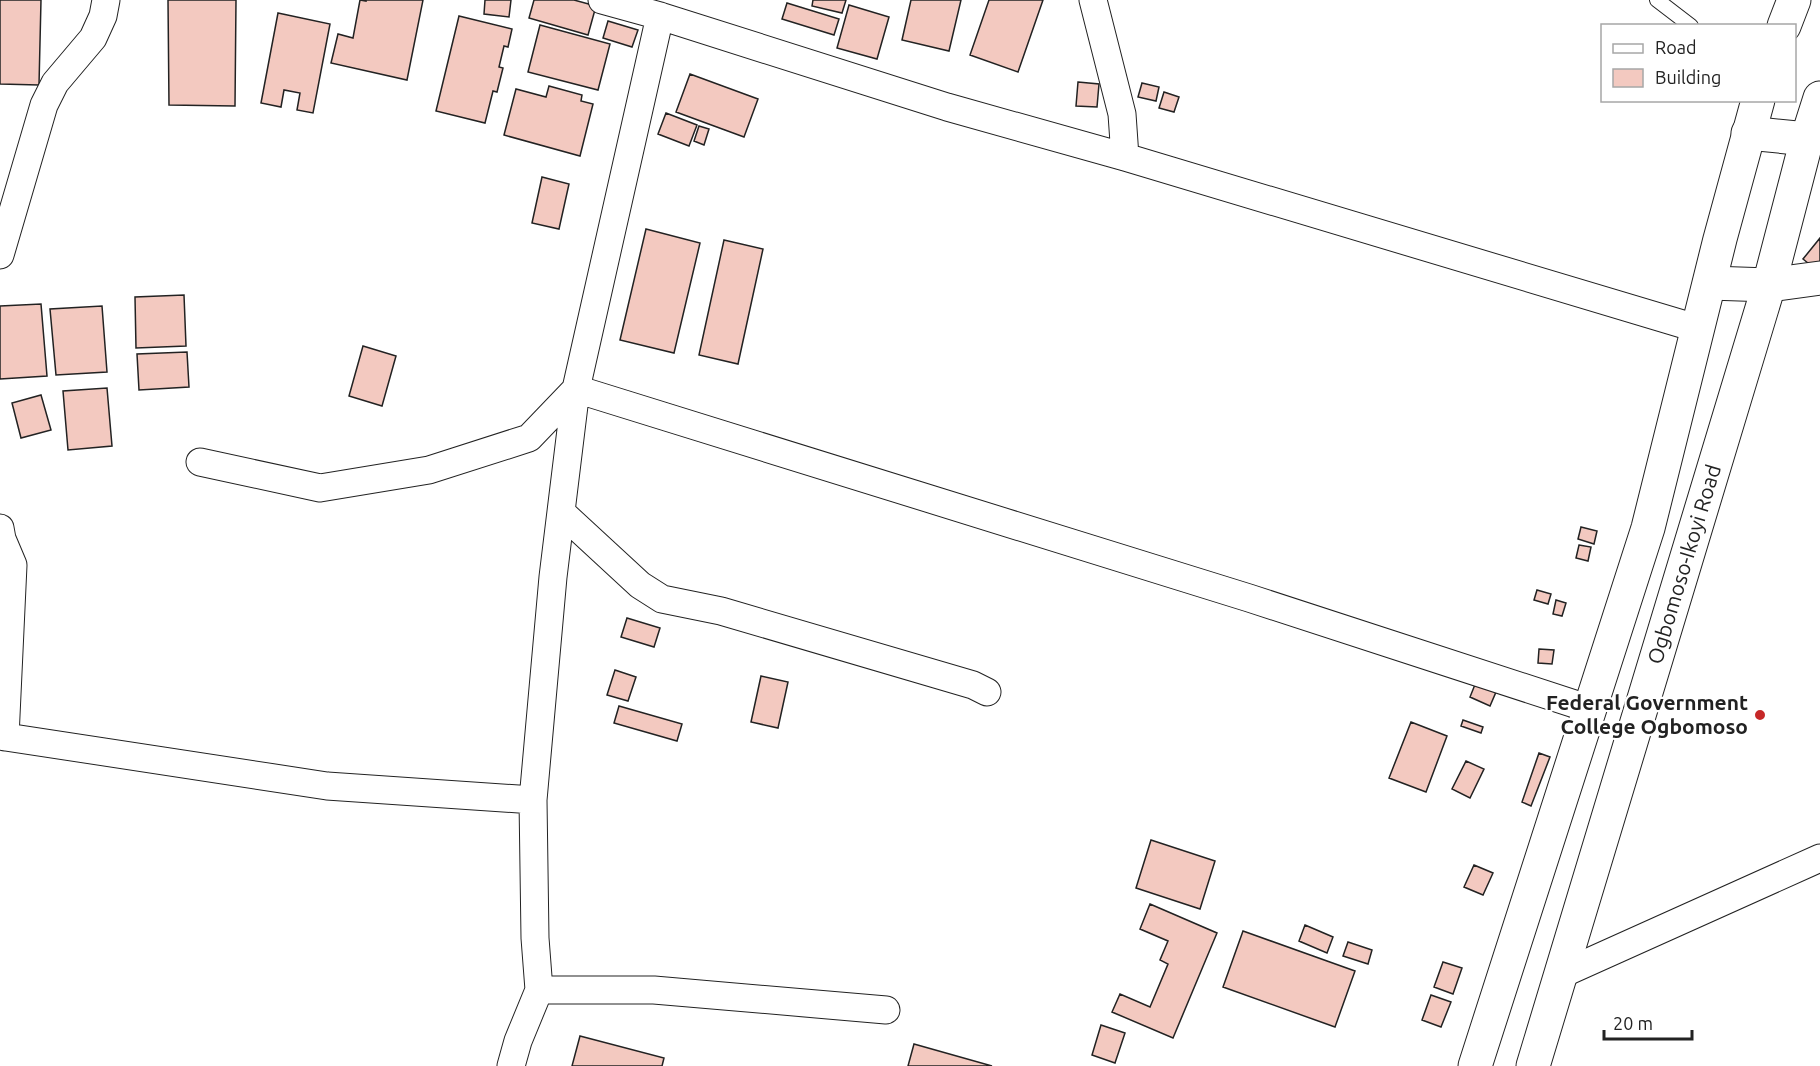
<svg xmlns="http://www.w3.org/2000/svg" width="1820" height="1066" font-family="Ubuntu,sans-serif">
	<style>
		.building { fill: #f3c9c0; stroke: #222; stroke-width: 1.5 }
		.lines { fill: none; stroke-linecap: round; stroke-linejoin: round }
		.service-casing { stroke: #222; stroke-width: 16 }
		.minor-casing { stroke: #222; stroke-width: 29 }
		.primary-casing { stroke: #222; stroke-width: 35 }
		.motorway-casing { stroke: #222; stroke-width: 35 }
		.service { stroke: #fff; stroke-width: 14 }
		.minor { stroke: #fff; stroke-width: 27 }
		.primary { stroke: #fff; stroke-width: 33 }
		.motorway { stroke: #fff; stroke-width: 33 }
		.poi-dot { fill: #c62828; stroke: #fff; stroke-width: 2 }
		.labels { text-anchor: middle; stroke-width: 4.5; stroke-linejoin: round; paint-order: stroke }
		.street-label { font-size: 21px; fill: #222; stroke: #fff }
		.poi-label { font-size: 21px; font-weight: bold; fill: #222; stroke: #fff; text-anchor: end }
	</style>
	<rect width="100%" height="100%" fill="#fff"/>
	<path class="building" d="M 0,0 L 41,0 L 39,85 L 0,84 Z
		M 168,0 L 236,0 L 235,106 L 169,105 Z
		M 360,0 L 366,1 L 366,0 L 423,0 L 407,80 L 331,63 L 338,34 L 353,38 Z
		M 485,0 L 511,0 L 509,17 L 484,14 Z
		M 534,0 L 574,0 L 596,6 L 588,35 L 529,18 Z
		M 813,0 L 846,0 L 842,13 L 812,6 Z
		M 911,0 L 961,0 L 949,51 L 902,40 Z
		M 989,0 L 1043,0 L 1018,72 L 970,55 Z
		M 787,3 L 839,19 L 834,35 L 782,19 Z
		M 849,5 L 889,17 L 877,59 L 837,48 Z
		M 278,13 L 330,24 L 313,113 L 297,110 L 300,93 L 284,90 L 281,107 L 261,103 Z
		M 459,16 L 512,29 L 508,47 L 504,46 L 499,67 L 503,68 L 497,92 L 493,91 L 485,123 L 436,111 Z
		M 608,21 L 638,30 L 632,47 L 603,38 Z
		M 540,25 L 610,44 L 598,90 L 528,72 Z
		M 690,74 L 758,99 L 744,137 L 676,112 Z
		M 1078,82 L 1099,84 L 1097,107 L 1076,106 Z
		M 1142,83 L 1159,87 L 1156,101 L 1138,97 Z
		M 549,86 L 582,95 L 581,101 L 593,104 L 580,156 L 504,135 L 516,89 L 546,97 Z
		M 1164,92 L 1179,97 L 1174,112 L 1159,108 Z
		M 666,113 L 697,125 L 689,146 L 658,134 Z
		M 699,126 L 709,129 L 704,145 L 694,141 Z
		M 542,177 L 569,184 L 559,229 L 532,223 Z
		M 646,229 L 700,243 L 674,353 L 620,340 Z
		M 1820,238 L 1820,261 L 1814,268 L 1803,259 Z
		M 724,240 L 763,249 L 738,364 L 699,355 Z
		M 184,295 L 186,346 L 136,348 L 135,297 Z
		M 41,304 L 47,376 L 0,379 L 0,306 Z
		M 102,306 L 107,372 L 56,375 L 50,309 Z
		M 363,346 L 396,356 L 382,406 L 349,396 Z
		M 187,352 L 189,387 L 139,390 L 137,354 Z
		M 107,388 L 112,446 L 68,450 L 63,391 Z
		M 41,395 L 51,430 L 21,438 L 12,403 Z
		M 1581,527 L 1597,531 L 1594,544 L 1578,539 Z
		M 1579,545 L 1591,547 L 1588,561 L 1576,558 Z
		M 1537,590 L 1551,594 L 1548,604 L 1534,600 Z
		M 1556,600 L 1566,603 L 1562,616 L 1553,614 Z
		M 627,618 L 660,628 L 654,647 L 621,637 Z
		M 1539,649 L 1554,650 L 1552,664 L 1538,663 Z
		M 615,670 L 636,677 L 628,701 L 607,695 Z
		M 761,676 L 788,682 L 778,728 L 751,722 Z
		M 1476,682 L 1496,692 L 1490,706 L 1470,697 Z
		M 619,706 L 682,724 L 677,741 L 614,723 Z
		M 1463,720 L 1483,727 L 1481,733 L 1461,726 Z
		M 1411,722 L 1447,736 L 1426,792 L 1389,778 Z
		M 1539,753 L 1550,757 L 1531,806 L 1522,802 Z
		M 1466,761 L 1484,769 L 1470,798 L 1452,789 Z
		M 1151,840 L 1215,861 L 1200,909 L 1136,888 Z
		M 1474,865 L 1493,873 L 1483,895 L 1464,887 Z
		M 1150,904 L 1217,933 L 1173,1038 L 1112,1012 L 1120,994 L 1150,1007 L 1168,964 L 1160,960 L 1168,941 L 1140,929 Z
		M 1305,925 L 1333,937 L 1327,953 L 1299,941 Z
		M 1243,931 L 1355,971 L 1335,1027 L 1223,987 Z
		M 1348,942 L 1372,950 L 1368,964 L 1343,956 Z
		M 1443,962 L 1462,968 L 1453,994 L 1434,987 Z
		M 1431,995 L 1451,1002 L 1441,1027 L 1422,1020 Z
		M 1101,1025 L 1125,1033 L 1115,1063 L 1092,1055 Z
		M 580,1036 L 664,1058 L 662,1066 L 572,1066 Z
		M 914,1044 L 992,1066 L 908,1066 Z"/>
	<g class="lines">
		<defs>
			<path id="service" d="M 1657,0 L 1691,26"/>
			<path id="minor" d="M 602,0 L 660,16 L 947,107 L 1125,157 L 1699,329
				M 1093,0 L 1122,114 L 1125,157
				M 0,255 L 44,105 L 55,83 L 93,38 L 103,16 L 106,0
				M 200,462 L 320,488 L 429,470 L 529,438 L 576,389 L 1249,598 L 1590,709
				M 561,512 L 640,585 L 662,599 L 721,611 L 973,685 L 987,692
				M 0,528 L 2,539 L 13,565 L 5,737
				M 0,736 L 327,786 L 533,800
				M 1562,974 L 1820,858
				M 539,990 L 654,990 L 886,1010
				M 511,1066 L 518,1041 L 539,990 L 535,938 L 533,800 L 553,577 L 576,389 L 660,16"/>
			<g id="primary">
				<path d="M 1784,26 L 1794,0"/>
				<path d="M 1475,1066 L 1648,528 L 1720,239 L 1758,100"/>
				<path id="s1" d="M 1533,1066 L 1769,285 L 1807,139 L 1820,98"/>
			</g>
			<path id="motorway" d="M 1748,133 L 1807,139 L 1820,137
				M 1710,283 L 1769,285 L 1820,278"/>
		</defs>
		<use href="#service" class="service-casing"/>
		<use href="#minor" class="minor-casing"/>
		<use href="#primary" class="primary-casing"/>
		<use href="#motorway" class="motorway-casing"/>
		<use href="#service" class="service"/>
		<use href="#minor" class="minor"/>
		<use href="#primary" class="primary"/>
		<use href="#motorway" class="motorway"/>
	</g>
	<circle class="poi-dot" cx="1760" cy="715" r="6"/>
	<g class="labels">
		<g class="street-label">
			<text dy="7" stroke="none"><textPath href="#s1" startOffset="524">Ogbomoso-Ikoyi Road</textPath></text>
		</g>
		<g class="poi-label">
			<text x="1748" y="710">Federal Government<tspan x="1748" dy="24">College Ogbomoso</tspan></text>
		</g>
	</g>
	<rect x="1601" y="24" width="195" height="78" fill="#ffffff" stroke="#a7a7a7" stroke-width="1.5"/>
	<rect x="1613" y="44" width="30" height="9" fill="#ffffff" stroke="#a7a7a7" stroke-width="1.5"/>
	<text x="1655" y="54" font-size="18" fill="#222222">Road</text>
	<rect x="1613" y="69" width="30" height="18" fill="#f3c9c0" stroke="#a7a7a7" stroke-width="1.5"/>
	<text x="1655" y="84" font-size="18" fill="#222222">Building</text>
	<path d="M1604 1030v9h88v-9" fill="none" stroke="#222222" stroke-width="3"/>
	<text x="1613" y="1030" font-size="18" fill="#222222" stroke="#ffffff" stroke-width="4.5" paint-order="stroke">20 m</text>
</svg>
